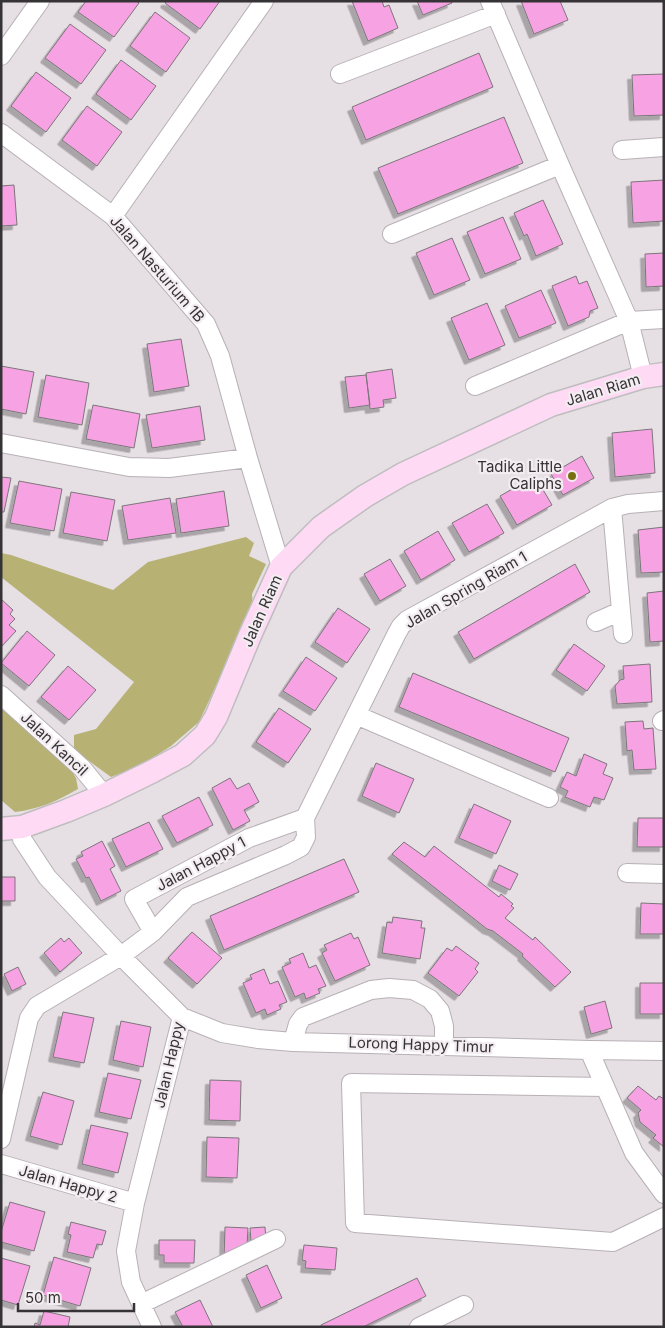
<svg xmlns="http://www.w3.org/2000/svg" width="665" height="1328" font-family="Inter,sans-serif">
	<style>
		.green { fill: #b7b274 }
		.building { fill: #f6a2e3; stroke: #7c767a; filter: url(#shadow) }
		.lines { fill: none; stroke-linecap: round; stroke-linejoin: round }
		.minor-casing { stroke: #b7b1b6; stroke-width: 20 }
		.major-casing { stroke: #bebebe; stroke-width: 25 }
		.minor { stroke: #fff; stroke-width: 18 }
		.major { stroke: #fedaf5; stroke-width: 22 }
		.poi-dot { fill: #787010; stroke: #f3ecf1; stroke-width: 2 }
		.labels { text-anchor: middle; stroke-width: 4.5; stroke-linejoin: round; paint-order: stroke }
		.street-label { font-size: 15px; fill: #353335; stroke: #f3ecf1 }
		.poi-label { font-size: 15px; fill: #353335; stroke: #f3ecf1; text-anchor: end }
	</style>
	<defs>
		<filter id="shadow"><feDropShadow dx="-4.5" dy="4.5" stdDeviation="0" flood-color="#0004"/></filter>
	</defs>
	<rect width="100%" height="100%" fill="#e6dfe4"/>
	<path class="green" d="M 246,537 L 254,543 L 249,556 L 266,564 L 252,594 L 253,607 L 199,722 L 171,746 L 140,766 L 111,777 L 74,750 L 74,735 L 96,729 L 134,682 L 1,577 L 1,553 L 11,555 L 113,590 L 148,562 Z
		M 1,708 L 70,768 L 76,778 L 78,789 C 57,801 40,809 15,812 L 1,800 Z"/>
	<path class="building" d="M 86,1 L 136,1 L 139,3 L 114,37 L 78,12 Z
		M 166,1 L 220,1 L 200,29 L 165,3 Z
		M 352,1 L 382,1 L 384,7 L 389,5 L 398,28 L 368,41 Z
		M 417,1 L 451,1 L 452,3 L 423,15 Z
		M 521,1 L 560,1 L 568,20 L 534,34 Z
		M 155,12 L 190,38 L 166,72 L 130,46 Z
		M 70,24 L 106,50 L 81,84 L 45,58 Z
		M 479,53 L 493,87 L 366,140 L 352,107 Z
		M 121,60 L 156,86 L 131,120 L 96,94 Z
		M 36,72 L 71,98 L 46,132 L 11,106 Z
		M 664,74 L 664,115 L 634,116 L 632,75 Z
		M 87,106 L 122,132 L 97,166 L 62,140 Z
		M 504,117 L 523,163 L 398,214 L 378,168 Z
		M 664,180 L 664,221 L 633,223 L 631,182 Z
		M 14,185 L 17,225 L 1,226 L 1,186 Z
		M 543,200 L 563,244 L 536,256 L 527,234 L 524,236 L 514,213 Z
		M 503,217 L 521,259 L 485,274 L 467,232 Z
		M 452,238 L 470,280 L 434,295 L 416,253 Z
		M 664,253 L 664,286 L 646,287 L 645,254 Z
		M 576,276 L 579,284 L 587,281 L 598,308 L 590,311 L 589,317 L 568,326 L 552,286 Z
		M 541,290 L 556,323 L 519,338 L 505,306 Z
		M 487,303 L 505,345 L 469,360 L 451,318 Z
		M 181,339 L 189,386 L 154,392 L 147,344 Z
		M 1,366 L 34,372 L 26,414 L 1,409 Z
		M 392,369 L 396,398 L 383,400 L 384,407 L 370,409 L 366,373 Z
		M 46,375 L 89,383 L 82,425 L 38,417 Z
		M 366,375 L 370,405 L 349,408 L 345,377 Z
		M 93,405 L 140,414 L 134,448 L 86,439 Z
		M 200,406 L 205,440 L 152,448 L 146,415 Z
		M 652,429 L 655,473 L 615,477 L 612,433 Z
		M 582,456 L 594,478 L 563,495 L 551,474 Z
		M 535,476 L 552,505 L 517,525 L 500,496 Z
		M 1,477 L 11,478 L 4,512 L 1,512 Z
		M 19,481 L 62,489 L 54,531 L 10,523 Z
		M 224,491 L 229,526 L 181,533 L 176,499 Z
		M 71,492 L 115,500 L 107,541 L 63,533 Z
		M 170,498 L 176,533 L 128,540 L 122,506 Z
		M 487,504 L 504,533 L 469,552 L 452,523 Z
		M 664,527 L 664,572 L 641,573 L 638,530 Z
		M 438,531 L 455,560 L 421,580 L 404,551 Z
		M 390,559 L 406,586 L 380,601 L 364,574 Z
		M 575,564 L 590,592 L 474,659 L 458,632 Z
		M 664,591 L 664,641 L 650,642 L 647,593 Z
		M 1,599 L 13,610 L 10,614 L 15,619 L 9,625 L 16,631 L 1,647 Z
		M 338,608 L 370,629 L 347,663 L 315,642 Z
		M 27,631 L 55,655 L 29,686 L 1,663 Z
		M 574,644 L 605,666 L 587,691 L 556,670 Z
		M 306,657 L 337,678 L 315,711 L 283,691 Z
		M 650,664 L 652,702 L 617,704 L 615,686 L 620,680 L 624,679 L 623,666 Z
		M 68,666 L 96,690 L 69,720 L 41,697 Z
		M 413,673 L 569,738 L 555,772 L 399,707 Z
		M 279,708 L 311,729 L 288,763 L 256,742 Z
		M 643,721 L 644,729 L 653,728 L 656,769 L 634,770 L 632,750 L 627,751 L 625,722 Z
		M 584,754 L 607,764 L 603,774 L 613,778 L 604,800 L 594,797 L 590,807 L 565,797 L 568,791 L 560,787 L 567,772 L 576,776 Z
		M 376,763 L 414,779 L 399,813 L 362,796 Z
		M 230,778 L 237,789 L 249,783 L 259,802 L 244,810 L 250,821 L 233,830 L 212,788 Z
		M 199,797 L 213,825 L 177,843 L 162,816 Z
		M 474,804 L 511,821 L 496,854 L 459,838 Z
		M 638,818 L 664,818 L 664,847 L 637,847 Z
		M 149,822 L 163,849 L 126,867 L 112,839 Z
		M 102,841 L 115,866 L 110,869 L 121,891 L 101,901 L 89,877 L 86,878 L 76,859 L 83,856 L 81,852 Z
		M 404,842 L 425,857 L 434,846 L 499,897 L 501,894 L 513,904 L 511,906 L 514,908 L 505,918 L 533,940 L 535,937 L 571,972 L 555,987 L 522,956 L 523,954 L 493,931 L 487,929 L 392,854 Z
		M 344,859 L 359,892 L 224,950 L 210,916 Z
		M 499,865 L 518,874 L 510,890 L 492,881 Z
		M 1,877 L 15,877 L 15,901 L 1,901 Z
		M 641,903 L 664,904 L 664,934 L 640,934 Z
		M 393,917 L 422,921 L 421,928 L 425,928 L 420,959 L 382,953 L 387,922 L 392,923 Z
		M 192,932 L 222,958 L 197,984 L 168,958 Z
		M 351,933 L 354,939 L 358,937 L 370,965 L 335,981 L 322,953 L 327,950 L 324,945 Z
		M 61,938 L 64,942 L 69,938 L 82,953 L 60,972 L 44,953 Z
		M 456,946 L 479,963 L 475,969 L 478,972 L 459,996 L 428,973 L 447,948 L 452,951 Z
		M 303,953 L 309,968 L 316,965 L 326,986 L 318,989 L 320,993 L 306,999 L 304,993 L 295,997 L 282,967 L 291,963 L 289,959 Z
		M 18,967 L 26,984 L 12,991 L 4,974 Z
		M 264,969 L 270,984 L 278,981 L 287,1002 L 279,1005 L 281,1009 L 267,1015 L 265,1009 L 256,1013 L 243,983 L 252,979 L 250,975 Z
		M 640,983 L 664,983 L 664,1014 L 640,1014 Z
		M 605,1001 L 612,1028 L 591,1034 L 584,1007 Z
		M 63,1012 L 94,1018 L 84,1063 L 53,1057 Z
		M 121,1021 L 151,1027 L 143,1067 L 113,1060 Z
		M 108,1073 L 141,1080 L 131,1119 L 99,1112 Z
		M 210,1080 L 241,1081 L 240,1121 L 209,1120 Z
		M 638,1086 L 656,1100 L 659,1096 L 664,1099 L 664,1147 L 653,1138 L 656,1135 L 640,1122 L 638,1113 L 641,1110 L 627,1098 Z
		M 43,1092 L 74,1101 L 62,1145 L 30,1136 Z
		M 91,1125 L 128,1133 L 118,1173 L 82,1164 Z
		M 207,1137 L 239,1138 L 237,1178 L 206,1177 Z
		M 10,1202 L 45,1212 L 34,1251 L 1,1242 L 1,1232 Z
		M 71,1222 L 106,1231 L 102,1245 L 97,1244 L 93,1258 L 67,1252 L 71,1235 L 68,1234 Z
		M 225,1227 L 248,1228 L 247,1246 L 224,1258 Z
		M 265,1227 L 266,1239 L 251,1241 L 250,1228 Z
		M 159,1240 L 195,1240 L 194,1263 L 164,1263 L 164,1255 L 159,1255 Z
		M 304,1245 L 337,1248 L 335,1270 L 305,1268 L 306,1261 L 302,1260 Z
		M 54,1257 L 91,1268 L 80,1306 L 43,1295 Z
		M 1,1258 L 30,1266 L 18,1305 L 1,1300 Z
		M 267,1265 L 282,1298 L 261,1308 L 246,1275 Z
		M 417,1278 L 426,1296 L 363,1327 L 321,1327 L 321,1325 Z
		M 200,1300 L 213,1327 L 183,1327 L 175,1312 Z
		M 44,1311 L 70,1317 L 68,1327 L 34,1327 L 35,1323 L 40,1325 Z"/>
	<g class="lines">
		<defs>
			<path id="minor" d="M 490,1 L 560,165 L 629,321 L 643,377
				M 1,56 L 40,1
				M 340,74 L 496,14
				M 1,133 L 113,216 L 206,324 L 220,356 L 248,458 L 281,567
				M 622,150 L 664,147
				M 113,216 L 264,1
				M 392,234 L 560,165
				M 475,386 L 629,321 L 664,319
				M 1,443 L 129,467 L 169,468 L 248,458
				M 612,508 L 623,634
				M 596,622 L 621,611
				M 1,695 L 82,768 L 104,795
				M 356,715 L 549,798
				M 662,721 L 664,720
				M 22,827 L 22,839 L 47,877 L 121,956 L 182,1017 L 135,1203 L 126,1251 L 131,1282 L 152,1327
				M 627,873 L 664,874
				M 153,932 L 134,899 L 249,838 L 305,818
				M 182,1017 L 222,1033 L 258,1039 L 293,1042 L 589,1050 L 664,1051
				M 293,1042 L 298,1024 L 303,1017 L 371,990 L 389,988 L 413,990 L 430,999 L 440,1011 L 444,1026 L 444,1046
				M 589,1050 L 634,1153 L 664,1194
				M 605,1087 L 351,1083 L 355,1223 L 613,1242 L 664,1217
				M 1,1139 L 29,1018 L 37,1006 L 121,956 L 153,932 L 187,897 L 286,855 L 301,847 L 306,837 L 305,818 L 397,633 L 401,626 L 407,620 L 612,508 L 628,504 L 664,501
				M 1,1164 L 135,1203
				M 141,1304 L 276,1239
				M 419,1327 L 464,1305"/>
			<path id="major" d="M 1,829 L 22,827 L 66,811 L 104,795 L 153,771 L 183,755 L 205,735 L 216,717 L 251,633 L 281,567 L 321,527 L 365,496 L 403,474 L 551,405 L 643,377 L 664,374"/>
		</defs>
		<use href="#minor" class="minor-casing"/>
		<use href="#major" class="major-casing"/>
		<use href="#minor" class="minor"/>
		<use href="#major" class="major"/>
	</g>
	<circle class="poi-dot" cx="572" cy="476" r="5"/>
	<g class="labels">
		<g class="street-label">
			<text transform="translate(157 269) rotate(49)" y="5">Jalan Nasturium 1B</text>
			<text transform="translate(603 390) rotate(-17)" y="5">Jalan Riam</text>
			<text transform="translate(466 590) rotate(-30)" y="5">Jalan Spring Riam 1</text>
			<text transform="translate(262 611) rotate(-66)" y="5">Jalan Riam</text>
			<text transform="translate(54 744) rotate(43)" y="5">Jalan Kancil</text>
			<text transform="translate(201 864) rotate(-28)" y="5">Jalan Happy 1</text>
			<text transform="translate(421 1045) rotate(2)" y="5">Lorong Happy Timur</text>
			<text transform="translate(169 1065) rotate(-77)" y="5">Jalan Happy</text>
			<text transform="translate(68 1184) rotate(16)" y="5">Jalan Happy 2</text>
		</g>
		<g class="poi-label">
			<text x="562" y="472">Tadika Little<tspan x="562" dy="17">Caliphs</tspan></text>
		</g>
	</g>
	<rect width="665" height="1328" fill="none" stroke="#353335" stroke-width="5"/>
	<path d="M18 1303v8h116v-8" fill="none" stroke="#353335" stroke-width="2.5"/>
	<text x="25" y="1303" font-size="15" fill="#353335" stroke="#f3ecf1" stroke-width="4" paint-order="stroke">50 m</text>
</svg>
